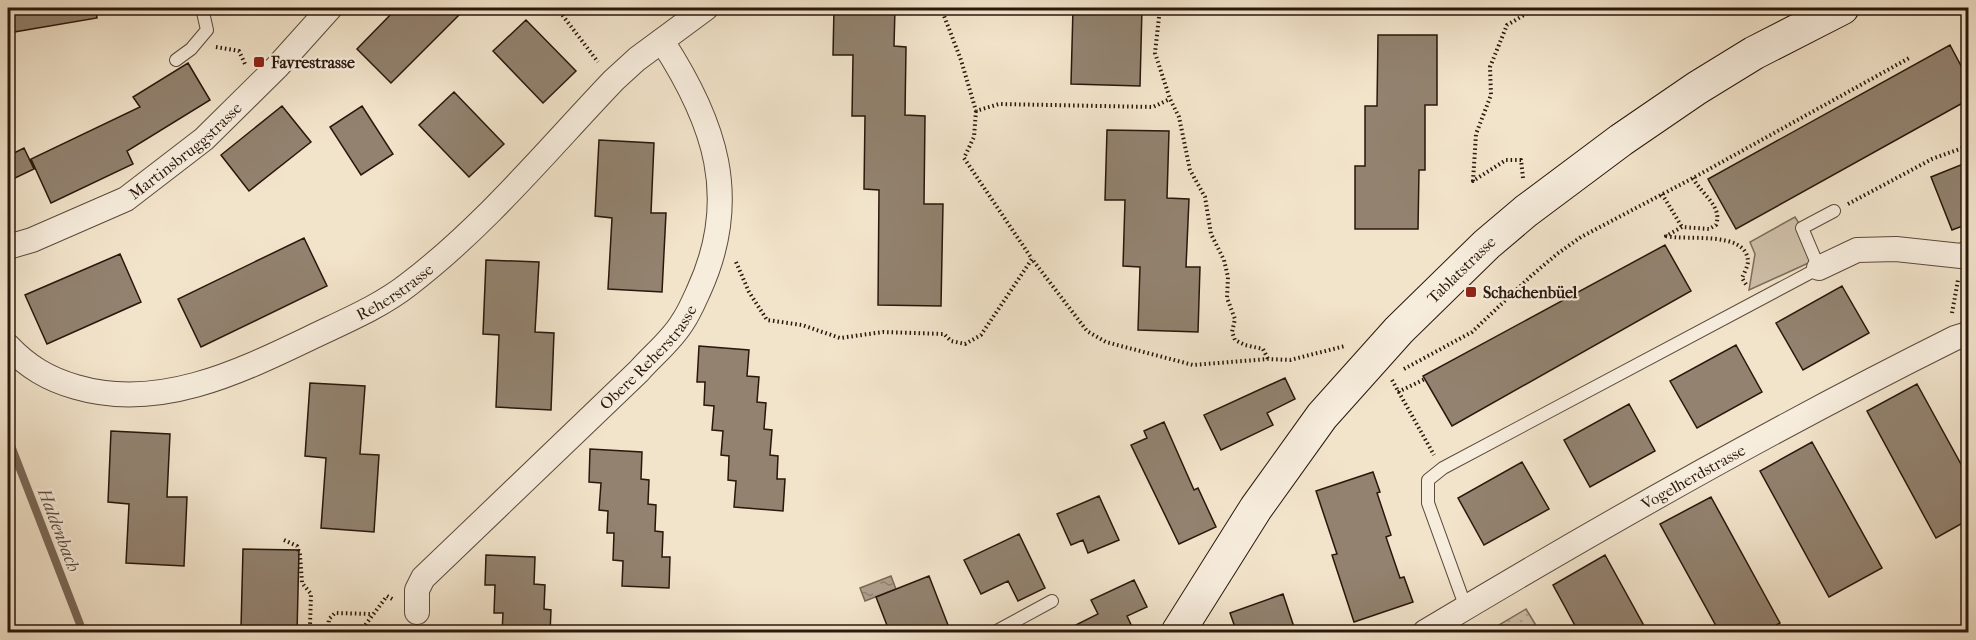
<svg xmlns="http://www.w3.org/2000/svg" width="1976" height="640" font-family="'IM FELL French Canon',serif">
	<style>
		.grass { fill: url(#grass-dots); stroke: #7d6c5c; stroke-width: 1.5 }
		.green { fill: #d0c1ab; stroke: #7d6c5c; stroke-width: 1.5 }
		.water { fill: url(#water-ripples); stroke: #796858; stroke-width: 1.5 }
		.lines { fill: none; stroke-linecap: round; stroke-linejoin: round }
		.stream { stroke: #796858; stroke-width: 8 }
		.building { fill: #92826f; stroke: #2a170c; stroke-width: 1.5 }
		.lane-casing { stroke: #5c4a3c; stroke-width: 14 }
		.street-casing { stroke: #5c4a3c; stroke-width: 26 }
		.secondary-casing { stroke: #2a170c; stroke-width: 35 }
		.path { stroke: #2a170c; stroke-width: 4; stroke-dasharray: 1.5 3; stroke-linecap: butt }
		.lane { stroke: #f7eddd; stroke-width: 12 }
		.street { stroke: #f7eddd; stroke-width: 24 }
		.secondary { stroke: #f7eddd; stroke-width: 33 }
		.poi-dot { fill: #8f2418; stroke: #f7eddd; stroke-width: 2 }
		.labels { text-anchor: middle; stroke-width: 4.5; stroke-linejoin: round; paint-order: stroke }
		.poi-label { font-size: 16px; font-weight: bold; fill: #2a170c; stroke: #f7eddd; text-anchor: start }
		.street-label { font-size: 16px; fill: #2a170c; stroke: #f7eddd }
		.water-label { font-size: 18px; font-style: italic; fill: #5f4d3e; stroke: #f7eddd }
	</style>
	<defs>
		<pattern id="grass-dots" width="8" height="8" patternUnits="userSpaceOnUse" patternTransform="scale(1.5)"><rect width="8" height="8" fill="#d0c1ab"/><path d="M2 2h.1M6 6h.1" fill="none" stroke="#b3a592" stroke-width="1.8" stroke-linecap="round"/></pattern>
		<pattern id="water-ripples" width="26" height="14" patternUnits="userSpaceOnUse" patternTransform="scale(1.5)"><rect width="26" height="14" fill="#ae9e8a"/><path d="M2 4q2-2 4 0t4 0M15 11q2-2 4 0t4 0" fill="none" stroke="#8e806f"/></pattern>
	</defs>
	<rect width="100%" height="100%" fill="#f2e4cb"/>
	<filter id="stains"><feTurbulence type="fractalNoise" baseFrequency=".00333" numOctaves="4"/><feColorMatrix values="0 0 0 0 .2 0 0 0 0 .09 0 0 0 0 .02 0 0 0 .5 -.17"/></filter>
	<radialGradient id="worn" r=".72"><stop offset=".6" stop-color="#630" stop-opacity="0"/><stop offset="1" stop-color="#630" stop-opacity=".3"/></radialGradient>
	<path class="grass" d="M 1526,609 L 1540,632 L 1487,632 Z"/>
	<path class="green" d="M 1795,217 L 1802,228 L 1815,260 L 1749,290 L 1755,254 L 1750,242 Z"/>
	<path class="water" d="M 891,576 L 896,589 L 865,601 L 860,588 Z"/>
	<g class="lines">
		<path class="stream" d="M 8,438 L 83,632"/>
	</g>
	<path class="building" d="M 8,8 L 96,8 L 97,18 L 8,33 Z
		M 397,8 L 466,8 L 391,83 L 357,49 Z
		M 834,8 L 895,8 L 894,46 L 906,47 L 905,115 L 925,116 L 924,204 L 943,204 L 941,306 L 878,305 L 879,190 L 864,189 L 865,116 L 852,116 L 853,55 L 833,55 Z
		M 1073,8 L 1142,8 L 1140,86 L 1071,84 Z
		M 526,20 L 576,71 L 543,103 L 493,51 Z
		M 1378,35 L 1437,35 L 1437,105 L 1425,105 L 1425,170 L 1419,170 L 1418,229 L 1355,229 L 1355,166 L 1365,166 L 1365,106 L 1377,106 Z
		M 1950,45 L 1968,79 L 1968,100 L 1736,229 L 1708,179 Z
		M 188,63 L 210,100 L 127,151 L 133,164 L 51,203 L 31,159 L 140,107 L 133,97 Z
		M 454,92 L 504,144 L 469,177 L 419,125 Z
		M 282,106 L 311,142 L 249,191 L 221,155 Z
		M 362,106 L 393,154 L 361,175 L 330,127 Z
		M 1107,130 L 1169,131 L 1167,198 L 1189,199 L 1186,267 L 1200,267 L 1198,332 L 1138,330 L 1140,267 L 1123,266 L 1125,200 L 1105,200 Z
		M 599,140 L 654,143 L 651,213 L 666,213 L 662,292 L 608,289 L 612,218 L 595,216 Z
		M 24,148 L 34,169 L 13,179 L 8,168 L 8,156 Z
		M 1968,162 L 1968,224 L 1952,230 L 1931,177 Z
		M 304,238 L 327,286 L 201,347 L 178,299 Z
		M 1665,245 L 1691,291 L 1452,426 L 1423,376 Z
		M 120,254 L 141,302 L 47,344 L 25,295 Z
		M 486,260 L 539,262 L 535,332 L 554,333 L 551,410 L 496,407 L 499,335 L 483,334 Z
		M 1842,286 L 1869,333 L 1803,370 L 1776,323 Z
		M 1736,345 L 1762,392 L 1697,428 L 1670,381 Z
		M 699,346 L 749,350 L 747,376 L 759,377 L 757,402 L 766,403 L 764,429 L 772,430 L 770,455 L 778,456 L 777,479 L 785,479 L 783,511 L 734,507 L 736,481 L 728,480 L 729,456 L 721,455 L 723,431 L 712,430 L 714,406 L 704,405 L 705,382 L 697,382 Z
		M 1285,378 L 1295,399 L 1267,413 L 1273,425 L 1221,450 L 1204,415 Z
		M 310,383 L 365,386 L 360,454 L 379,455 L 374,532 L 321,528 L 326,458 L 305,456 Z
		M 1917,384 L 1968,477 L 1968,520 L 1936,538 L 1867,411 Z
		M 1629,404 L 1655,451 L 1590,487 L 1564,440 Z
		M 1164,422 L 1194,490 L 1198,488 L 1216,527 L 1179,544 L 1131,445 L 1147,438 L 1144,431 Z
		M 111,431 L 170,434 L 167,497 L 187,497 L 184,566 L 126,563 L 129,504 L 108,502 Z
		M 1812,442 L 1882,568 L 1829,597 L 1760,471 Z
		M 590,449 L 642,452 L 641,479 L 649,480 L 648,504 L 656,505 L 655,531 L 663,532 L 662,557 L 670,557 L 669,588 L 622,586 L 623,561 L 613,560 L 614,533 L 607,533 L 608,511 L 599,510 L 601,483 L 589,482 Z
		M 1522,462 L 1549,509 L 1484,545 L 1458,498 Z
		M 1373,472 L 1380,492 L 1377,493 L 1391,535 L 1386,537 L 1400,578 L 1404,577 L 1413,602 L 1354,622 L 1332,555 L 1337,554 L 1316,491 Z
		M 1099,496 L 1119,540 L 1088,553 L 1083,540 L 1071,545 L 1057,514 Z
		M 1711,497 L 1780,623 L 1763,633 L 1720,633 L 1660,524 Z
		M 1019,534 L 1045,588 L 1018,601 L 1008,581 L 981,594 L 964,560 Z
		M 243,549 L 299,550 L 297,633 L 259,633 L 259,629 L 241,628 Z
		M 486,555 L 535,557 L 534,584 L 545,585 L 544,609 L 551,610 L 550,633 L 502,633 L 503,613 L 494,613 L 495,585 L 485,585 Z
		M 1605,555 L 1648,633 L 1579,633 L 1565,607 L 1553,585 Z
		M 929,576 L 948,625 L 928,633 L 911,633 L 908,626 L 890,633 L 876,597 Z
		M 1134,580 L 1147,607 L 1127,616 L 1135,633 L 1060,633 L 1098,614 L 1091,600 Z
		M 1283,594 L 1296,633 L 1237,633 L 1230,613 Z"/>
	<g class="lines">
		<defs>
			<path id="lane" d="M 176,60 L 191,49 L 207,30 L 202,8
				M 1466,608 L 1428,503 L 1428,480 L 1443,468 L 1819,268 L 1802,228 L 1834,211
				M 995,632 L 1052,601"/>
			<g id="street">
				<path id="s1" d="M 8,247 L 32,240 L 126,199 L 204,139 L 277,67 L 330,8"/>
				<path d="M 1819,268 L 1857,250 L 1896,249 L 1961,256 L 1968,253"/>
				<path id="s2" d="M 8,346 C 28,367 48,379 76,387 C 158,411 237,373 310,338 C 343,322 380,307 409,284 C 486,225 548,149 614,80 L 637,59 L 706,8"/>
				<path id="s3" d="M 417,612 L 417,590 L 423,578 L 639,371 C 653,355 671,341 682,323 C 689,313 694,301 699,290 C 741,198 715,122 662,41"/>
				<path id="s4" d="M 1425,632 C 1598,528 1774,428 1955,338 L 1968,334"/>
			</g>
			<g id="secondary">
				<path id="s5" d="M 1178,632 L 1256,508 L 1322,416 L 1399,330 L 1487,244 L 1526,211 L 1621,140 L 1697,88 L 1754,53 L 1842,8"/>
			</g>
		</defs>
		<use href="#lane" class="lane-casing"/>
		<use href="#street" class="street-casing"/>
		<use href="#secondary" class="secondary-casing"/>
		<path class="path" d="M 557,8 L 598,62
			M 941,8 L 961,60 L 976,111 L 999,104 L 1153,107 L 1170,99
			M 1160,8 L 1155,53 L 1170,99 L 1179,117 L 1190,170 L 1205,197 L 1211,234 L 1224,260 L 1228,277 L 1227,298 L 1235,319 L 1232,332 L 1235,340 L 1245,345 L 1263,349 L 1268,359
			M 216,47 L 239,51 L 245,64
			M 976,111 L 974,137 L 964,158 L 1032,259
			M 1523,178 L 1521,160 L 1506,160 L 1473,181 L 1476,134 L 1491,95 L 1490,67 L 1507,25 L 1536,8
			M 1693,178 C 1701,194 1723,206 1716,225 L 1709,229 L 1682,227 L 1666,236 C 1687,241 1746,230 1748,261 C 1748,266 1744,273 1742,278 L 1747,286
			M 1662,194 L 1682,227
			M 1848,204 L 1932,159 L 1968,146
			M 736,262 L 749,292 L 767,320 L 802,325 L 840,338 L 883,332 L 944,334 L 951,341 L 965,344 L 981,335 L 1032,259 L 1087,331 L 1106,342 L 1193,365 L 1268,359 L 1290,360 L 1345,346
			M 1952,313 L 1958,280
			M 1404,369 L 1472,332 L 1531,276 L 1557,254 L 1581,237 L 1693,178 L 1911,57
			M 1392,380 L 1434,455
			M 1398,392 L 1425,379
			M 284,540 L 297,546 L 300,555 L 302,583 L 311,594 L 310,625 L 312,629 L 318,632
			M 321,632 L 328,627 L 329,619 L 335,613 L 371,614
			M 360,632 L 387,596 L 394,600"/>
		<use href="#lane" class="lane"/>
		<use href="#street" class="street"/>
		<use href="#secondary" class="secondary"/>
	</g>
	<g class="poi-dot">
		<rect x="253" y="56" width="12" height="12" rx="3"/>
		<rect x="1465" y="286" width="12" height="12" rx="3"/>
	</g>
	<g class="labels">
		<g class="poi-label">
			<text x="271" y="68">Favrestrasse</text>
			<text x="1483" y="298">Schachenbüel</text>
		</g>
		<g class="street-label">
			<text dy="6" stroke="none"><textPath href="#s1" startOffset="204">Martinsbruggstrasse</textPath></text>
			<text dy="6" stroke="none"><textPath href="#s5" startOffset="462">Tablatstrasse</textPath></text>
			<text dy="6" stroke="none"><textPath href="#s2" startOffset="422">Reherstrasse</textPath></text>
			<text dy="6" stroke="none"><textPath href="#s3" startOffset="351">Obere Reherstrasse</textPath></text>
			<text dy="6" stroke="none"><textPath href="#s4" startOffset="310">Vogelherdstrasse</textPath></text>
		</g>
		<g class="water-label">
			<text transform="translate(59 530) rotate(69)" y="6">Haldenbach</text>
		</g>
	</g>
	<rect width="1976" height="640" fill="none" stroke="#f2e4cb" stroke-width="30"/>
	<rect x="9" y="9" width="1958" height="622" fill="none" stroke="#2a170c" stroke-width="3"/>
	<rect x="15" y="15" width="1946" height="610" fill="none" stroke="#2a170c" stroke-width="1.5"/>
	<rect width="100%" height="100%" filter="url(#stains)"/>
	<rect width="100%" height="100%" fill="url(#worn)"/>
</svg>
